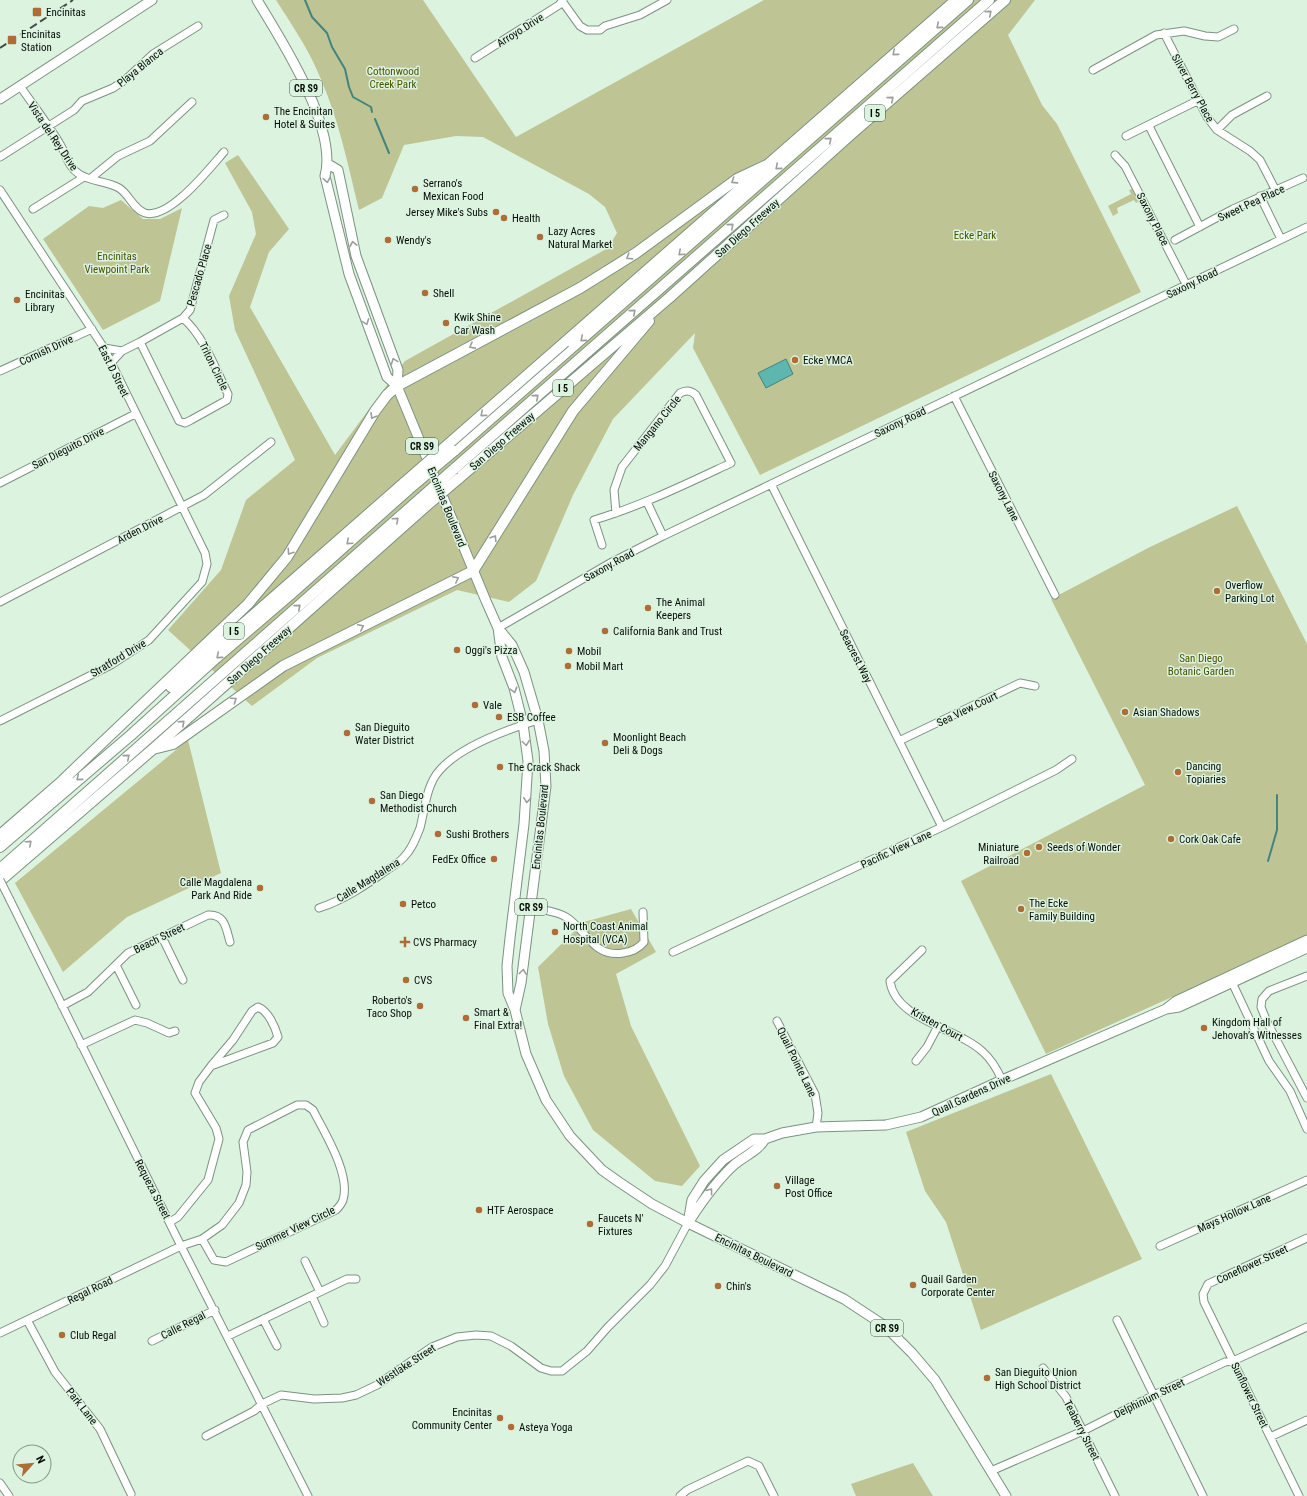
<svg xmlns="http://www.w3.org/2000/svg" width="1307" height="1496" font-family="'Roboto Condensed',sans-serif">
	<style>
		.green { fill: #bec493 }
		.water { fill: #5db7af; stroke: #43847d }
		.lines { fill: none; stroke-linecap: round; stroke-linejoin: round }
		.stream { stroke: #43847d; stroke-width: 2 }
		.minor-casing { stroke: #7d9281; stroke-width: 9 }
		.major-casing { stroke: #7d9281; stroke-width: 11 }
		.highway-casing { stroke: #7d9281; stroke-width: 12 }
		.minor { stroke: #fff; stroke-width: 7 }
		.major { stroke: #fff; stroke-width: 9 }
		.highway { stroke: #fff; stroke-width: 10 }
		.rail { stroke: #414d44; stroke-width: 2; stroke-dasharray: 8 4; stroke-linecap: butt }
		.minor-bridge-casing { stroke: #7d9281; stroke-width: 9; stroke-linecap: butt }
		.highway-bridge-casing { stroke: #7d9281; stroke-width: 12; stroke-linecap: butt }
		.minor-bridge { stroke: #fff; stroke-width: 7 }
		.highway-bridge { stroke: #fff; stroke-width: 10 }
		.oneway { stroke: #9b9e9c }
		.poi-dot { fill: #ae6d36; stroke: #dcf3e0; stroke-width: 1.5 }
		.labels { text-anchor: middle; stroke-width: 3; stroke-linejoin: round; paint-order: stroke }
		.shield { fill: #dcf3e0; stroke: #465249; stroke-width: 1 }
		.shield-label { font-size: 10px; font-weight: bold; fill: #060d08 }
		.poi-label { font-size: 11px; fill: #060d08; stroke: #dcf3e0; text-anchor: start }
		.street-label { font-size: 11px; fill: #060d08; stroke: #dcf3e0 }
		.park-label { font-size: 11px; fill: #4c5100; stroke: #dcf3e0 }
	</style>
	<rect width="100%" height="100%" fill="#dcf3e0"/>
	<path class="green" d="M 276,0 L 423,0 L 516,137 L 764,0 L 1035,0 L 1008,35 L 1042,105 L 1057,124 L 1141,292 L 760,475 L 693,348 L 695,333 L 613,419 L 573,495 L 536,581 L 509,602 L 457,590 L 317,658 L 252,706 L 168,630 L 221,570 L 246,500 L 295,460 L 235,330 L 229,296 L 256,234 L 252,212 L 225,163 L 238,155 L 289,229 L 269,252 L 250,307 L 335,455 L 405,361 L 608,248 L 617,233 L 605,207 L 589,194 L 483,137 L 456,136 L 404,145 L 382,198 L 359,210 C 348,165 339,120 320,77 C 309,50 292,25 276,0 Z
		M 1132,189 L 1138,202 L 1136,203 L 1134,200 L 1117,208 L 1118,213 L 1113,216 L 1108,206 L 1131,194 L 1129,190 Z
		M 121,200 L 143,219 L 160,219 L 182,208 L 160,301 L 103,330 L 43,239 L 89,206 L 103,208 Z
		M 1237,506 L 1307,644 L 1307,936 L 1046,1054 L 961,881 L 1145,785 L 1051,599 L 1150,547 Z
		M 188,740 L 221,873 L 127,917 L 63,972 L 15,883 Z
		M 631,909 L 656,952 L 616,974 L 631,1026 L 700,1166 L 682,1186 L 655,1181 L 593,1130 L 564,1076 L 548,1024 L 538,967 L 584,922 Z
		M 1051,1074 L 1142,1259 L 981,1330 L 946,1222 L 925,1191 L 906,1132 Z
		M 913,1463 L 933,1496 L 856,1496 L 851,1484 Z"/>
	<path class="water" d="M 786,359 L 793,374 L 766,388 L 758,373 Z"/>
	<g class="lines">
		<path class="stream" d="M 305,0 L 312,17 L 327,33 L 332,47 L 345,69 L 349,87 L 353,97 L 371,107 L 372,112
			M 375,119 L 389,153
			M 1268,861 L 1277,830 L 1277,795"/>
		<defs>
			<path id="minor" d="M 562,1 L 580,26 L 587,30 L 600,30 L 605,26 L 640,15 L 667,0
				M 1164,33 L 1207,117 L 1217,130 L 1250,151 L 1260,160 L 1275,189
				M 475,58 L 559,5 L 563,0
				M 1093,70 L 1156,35 L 1184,31 L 1205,36 L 1218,37 L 1234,29
				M 20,86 C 33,105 48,124 60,144 C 66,154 68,167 79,174 C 91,182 107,181 119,188 C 129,194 133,209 145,213 C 169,220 209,169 224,152
				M 1149,126 L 1200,227
				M 1217,130 L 1232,115 L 1267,96
				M 1126,136 L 1199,100
				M 1115,155 L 1125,166 L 1187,286
				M 0,157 L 74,110 L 82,101 L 113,88 L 125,80 L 153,54 L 198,26
				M 91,178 L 118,156 L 150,141 L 192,102
				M 0,190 L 104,348 L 205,553 L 207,564 L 202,582 L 149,640 L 111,665 L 0,721
				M 1260,196 L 1281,239
				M 33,209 L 84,177
				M 1175,240 L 1233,209 L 1303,178
				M 140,342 L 179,421 L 185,423 L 191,420 L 227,400 L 228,394 C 215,368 205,338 183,318
				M 104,348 L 122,351
				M 111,363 L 122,351 L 140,342 L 183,318 L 190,310 L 214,220 L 224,215
				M 0,371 L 92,329
				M 954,396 L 1055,595
				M 0,483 L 135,414
				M 771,484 L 942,827
				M 647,502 L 663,536
				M 602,545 L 594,520 C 641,506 686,484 731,463 L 696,395 C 690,390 686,390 680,393 L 622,467 L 614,490 L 616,513
				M 0,602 L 204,495 L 271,442
				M 498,628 L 612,562 L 663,536 L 1307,227
				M 899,741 L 1020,683 L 1035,686
				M 10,900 L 181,1246 L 308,1496
				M 531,907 C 541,910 557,911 566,917 C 587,930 593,958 623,953 C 631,952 639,948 644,942 L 643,912
				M 319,908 C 344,900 366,885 387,870 C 393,866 400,862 404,857 C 412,849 416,838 420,828 C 425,809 426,786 439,771 C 459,747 509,729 538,720
				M 162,937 L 183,980
				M 922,950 L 890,981 C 895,1020 958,1028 983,1052 C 992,1060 997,1069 1002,1080
				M 673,952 L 942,827 L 1056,770 L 1072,759
				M 116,965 L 136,1005
				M 1307,976 L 1269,991 L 1262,999 L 1261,1007 L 1267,1022 L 1307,1098
				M 1230,978 L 1269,1061 L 1290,1091 L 1307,1129
				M 62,1006 L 88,992 L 128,953 L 208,915 C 225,914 226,928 230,942
				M 258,1007 C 268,1011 275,1026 278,1037 L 273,1043 L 211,1066 L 233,1040 L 252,1011 Z
				M 777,1021 L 815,1094 L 818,1113 L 816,1127
				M 81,1045 L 135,1020 L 147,1023 L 169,1033 L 175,1031
				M 916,1061 L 927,1047 L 938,1026
				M 297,1105 L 306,1105 L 313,1110 C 324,1132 351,1174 343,1200 C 342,1203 339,1207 336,1210 L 226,1262 L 214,1260 L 202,1239 L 222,1225 L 239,1203 L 246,1185 L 247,1172 L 243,1142 L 248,1130 Z
				M 170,1222 L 178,1217 L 208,1180 L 219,1139 L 216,1128 L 195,1093 L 199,1082 L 211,1066
				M 1160,1246 L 1307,1180
				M 305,1261 L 320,1292
				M 312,1296 L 324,1323
				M 263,1319 L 277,1346
				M 27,1320 L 55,1372 L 100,1429 L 131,1494
				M 1117,1320 L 1203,1496
				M 0,1333 L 181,1246 L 202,1239
				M 228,1336 L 347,1279 L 356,1279
				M 152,1341 L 215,1310
				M 1043,1368 L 1066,1397 L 1115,1496
				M 206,1436 L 254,1411 L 262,1404 L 281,1395 L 314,1399 L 342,1398 L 356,1395 L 377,1385 L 432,1347 L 457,1337 L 476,1335 L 491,1336 L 511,1346 L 541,1368 L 551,1371 L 562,1371 L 587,1351 L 608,1327 L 650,1285 L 665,1266 L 688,1223
				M 1270,1437 L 1307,1420
				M 991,1471 L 1083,1431 L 1154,1395 L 1225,1362 L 1233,1361 L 1307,1327
				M 0,1483 L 9,1496
				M 680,1496 L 687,1490 L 748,1461 L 759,1466 L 774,1496
				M 1299,1496 L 1204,1302 L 1203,1294 L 1208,1284 L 1307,1238"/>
			<path id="major" d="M 257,0 C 282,41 338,128 325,176 L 349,274 L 387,377 L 397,386 L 486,601 L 498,628 L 512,645 L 524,672 L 538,720 L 544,751 L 546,786 L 521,983 L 515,1010
				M 0,99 L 152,0
				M 328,164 L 338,170 L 356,256 L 398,370 L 397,386
				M 498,628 L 502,657 L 514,688 L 523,724 L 528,761 L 524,824 L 510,938 L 507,966 L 508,993 L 515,1010 L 526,1054 L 546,1100 L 570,1136 L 602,1170 L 619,1182 L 652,1204 L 688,1223 L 844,1299 L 885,1326 L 912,1353 L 935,1380 L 1006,1496
				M 1167,1008 L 1176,1001 L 1307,940
				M 690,1220 C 703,1200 717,1180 735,1164 C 746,1155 758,1151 765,1139
				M 688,1223 L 692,1200 L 704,1181 L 723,1160 L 754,1139 L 765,1139 L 782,1133 L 816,1127 L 886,1125 L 921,1117 L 1002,1080 L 1166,1009 L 1179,1007 L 1307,948"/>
			<path id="highway" d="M 565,342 L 956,0
				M 454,451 L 968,0
				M 454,469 L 989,0
				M 458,479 L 669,298 L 849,136 L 1005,0
				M 171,687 L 405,482
				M 153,749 L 173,744 L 283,666 L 473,571 L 573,411 L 649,321
				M 63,780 L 248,604 L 287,557 L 375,411 L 387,395 L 397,386 L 580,288 L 636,253 L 737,179 L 769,164
				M 0,835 L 68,776
				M 0,847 L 131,735 L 215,659 L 291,594 L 409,489
				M 0,869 L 421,498
				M 0,881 L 153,749 L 425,507"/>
		</defs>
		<use href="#minor" class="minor-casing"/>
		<use href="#major" class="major-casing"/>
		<use href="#highway" class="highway-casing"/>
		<use href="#minor" class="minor"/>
		<use href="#major" class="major"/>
		<use href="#highway" class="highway"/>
		<path class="rail" d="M 0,48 L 73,0"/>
		<defs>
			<path id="minor-bridge" d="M 0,880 L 10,900"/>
			<path id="highway-bridge" d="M 405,482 L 565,342
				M 409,489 L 454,451
				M 421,498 L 454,469
				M 425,507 L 458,479"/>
		</defs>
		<use href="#minor-bridge" class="minor-bridge-casing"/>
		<use href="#highway-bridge" class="highway-bridge-casing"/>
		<use href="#minor-bridge" class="minor-bridge"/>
		<use href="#highway-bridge" class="highway-bridge"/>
	</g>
	<defs><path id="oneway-chevron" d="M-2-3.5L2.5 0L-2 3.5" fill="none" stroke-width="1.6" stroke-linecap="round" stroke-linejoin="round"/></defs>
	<g class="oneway">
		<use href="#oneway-chevron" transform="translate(989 13) rotate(-41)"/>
		<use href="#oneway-chevron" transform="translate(939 26) rotate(139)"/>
		<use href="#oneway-chevron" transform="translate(895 53) rotate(139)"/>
		<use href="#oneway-chevron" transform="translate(891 99) rotate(-41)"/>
		<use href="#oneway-chevron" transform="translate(829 140) rotate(-41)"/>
		<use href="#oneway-chevron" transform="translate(778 167) rotate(139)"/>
		<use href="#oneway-chevron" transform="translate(327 180) rotate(81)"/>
		<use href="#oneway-chevron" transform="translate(734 181) rotate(147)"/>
		<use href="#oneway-chevron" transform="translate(731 226) rotate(-41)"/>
		<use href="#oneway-chevron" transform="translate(353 244) rotate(-102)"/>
		<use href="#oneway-chevron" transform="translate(681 253) rotate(138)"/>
		<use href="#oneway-chevron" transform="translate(629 257) rotate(148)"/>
		<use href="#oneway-chevron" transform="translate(633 312) rotate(-41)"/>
		<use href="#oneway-chevron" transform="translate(366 322) rotate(69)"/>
		<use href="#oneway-chevron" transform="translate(583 339) rotate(140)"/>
		<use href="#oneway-chevron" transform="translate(472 346) rotate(151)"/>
		<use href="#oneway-chevron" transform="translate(394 361) rotate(-111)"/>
		<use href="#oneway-chevron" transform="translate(536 397) rotate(-41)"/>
		<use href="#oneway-chevron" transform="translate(483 414) rotate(139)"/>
		<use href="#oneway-chevron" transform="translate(373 416) rotate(121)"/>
		<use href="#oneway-chevron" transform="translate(396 520) rotate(-42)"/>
		<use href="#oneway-chevron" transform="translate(494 538) rotate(-58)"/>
		<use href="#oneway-chevron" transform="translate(349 542) rotate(138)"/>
		<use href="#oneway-chevron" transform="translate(290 552) rotate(124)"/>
		<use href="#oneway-chevron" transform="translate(456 579) rotate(-27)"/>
		<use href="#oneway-chevron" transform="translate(298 607) rotate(-41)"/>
		<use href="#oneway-chevron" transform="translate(361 627) rotate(-27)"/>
		<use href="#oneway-chevron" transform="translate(219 656) rotate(139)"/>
		<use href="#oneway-chevron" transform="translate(514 690) rotate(74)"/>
		<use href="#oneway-chevron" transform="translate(234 700) rotate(-35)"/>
		<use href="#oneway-chevron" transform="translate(182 723) rotate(-42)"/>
		<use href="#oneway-chevron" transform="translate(526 743) rotate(82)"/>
		<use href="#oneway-chevron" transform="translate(127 757) rotate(-41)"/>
		<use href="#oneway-chevron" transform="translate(79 778) rotate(140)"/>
		<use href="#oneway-chevron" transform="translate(527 800) rotate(96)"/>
		<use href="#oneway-chevron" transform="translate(29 843) rotate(-42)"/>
		<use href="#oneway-chevron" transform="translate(523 972) rotate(-83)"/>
		<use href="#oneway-chevron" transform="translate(710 1191) rotate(-53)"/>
	</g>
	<g class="poi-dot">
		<rect x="32" y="7" width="10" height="10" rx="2"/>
		<rect x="7" y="35" width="10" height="10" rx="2"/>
		<circle cx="266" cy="117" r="4"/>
		<circle cx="415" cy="189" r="4"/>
		<circle cx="496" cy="212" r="4"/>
		<circle cx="504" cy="218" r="4"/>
		<circle cx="540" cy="237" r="4"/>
		<circle cx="388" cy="240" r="4"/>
		<circle cx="425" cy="293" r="4"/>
		<circle cx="17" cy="300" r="4"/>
		<circle cx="446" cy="323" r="4"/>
		<circle cx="795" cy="360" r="4"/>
		<circle cx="1217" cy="591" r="4"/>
		<circle cx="648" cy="608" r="4"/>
		<circle cx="605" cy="631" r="4"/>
		<circle cx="457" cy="650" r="4"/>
		<circle cx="569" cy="651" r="4"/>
		<circle cx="568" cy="666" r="4"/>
		<circle cx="475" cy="705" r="4"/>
		<circle cx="1125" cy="712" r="4"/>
		<circle cx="499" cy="717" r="4"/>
		<circle cx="347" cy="733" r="4"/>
		<circle cx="605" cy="743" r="4"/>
		<circle cx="500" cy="767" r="4"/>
		<circle cx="1178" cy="772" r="4"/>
		<circle cx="372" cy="801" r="4"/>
		<circle cx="438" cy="834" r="4"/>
		<circle cx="1171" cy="839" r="4"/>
		<circle cx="1039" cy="847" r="4"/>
		<circle cx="1027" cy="853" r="4"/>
		<circle cx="494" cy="859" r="4"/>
		<circle cx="260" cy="888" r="4"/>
		<circle cx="403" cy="904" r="4"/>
		<circle cx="1021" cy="909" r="4"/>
		<circle cx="555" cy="932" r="4"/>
		<path d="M403 936h4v4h4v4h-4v4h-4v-4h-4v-4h4z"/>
		<circle cx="406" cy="980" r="4"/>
		<circle cx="420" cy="1006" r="4"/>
		<circle cx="466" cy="1018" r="4"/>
		<circle cx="1204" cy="1028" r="4"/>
		<circle cx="777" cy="1186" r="4"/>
		<circle cx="479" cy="1210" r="4"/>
		<circle cx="590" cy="1224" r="4"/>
		<circle cx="913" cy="1285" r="4"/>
		<circle cx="718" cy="1286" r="4"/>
		<circle cx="62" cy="1335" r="4"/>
		<circle cx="987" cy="1378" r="4"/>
		<circle cx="500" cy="1418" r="4"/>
		<circle cx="511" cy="1427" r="4"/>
	</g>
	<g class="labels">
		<g class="shield">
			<rect x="290" y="80" width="32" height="16" rx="3"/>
			<rect x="865" y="105" width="20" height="16" rx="3"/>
			<rect x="553" y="380" width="20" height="16" rx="3"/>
			<rect x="406" y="438" width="32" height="16" rx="3"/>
			<rect x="224" y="623" width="20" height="16" rx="3"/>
			<rect x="515" y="899" width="32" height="16" rx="3"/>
			<rect x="871" y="1320" width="32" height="16" rx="3"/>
		</g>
		<g class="shield-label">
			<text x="306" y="92">CR S9</text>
			<text x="875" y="117">I 5</text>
			<text x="563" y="392">I 5</text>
			<text x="422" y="450">CR S9</text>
			<text x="234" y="635">I 5</text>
			<text x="531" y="911">CR S9</text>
			<text x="887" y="1332">CR S9</text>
		</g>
		<g class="poi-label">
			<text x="46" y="16">Encinitas</text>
			<text x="21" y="38">Encinitas<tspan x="21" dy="13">Station</tspan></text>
			<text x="274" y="115">The Encinitan<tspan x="274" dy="13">Hotel &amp; Suites</tspan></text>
			<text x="423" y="187">Serrano's<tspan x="423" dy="13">Mexican Food</tspan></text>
			<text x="488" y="216" text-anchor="end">Jersey Mike's Subs</text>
			<text x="512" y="222">Health</text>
			<text x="548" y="235">Lazy Acres<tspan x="548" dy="13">Natural Market</tspan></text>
			<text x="396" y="244">Wendy's</text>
			<text x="433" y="297">Shell</text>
			<text x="25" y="298">Encinitas<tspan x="25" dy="13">Library</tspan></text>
			<text x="454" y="321">Kwik Shine<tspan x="454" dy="13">Car Wash</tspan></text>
			<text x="803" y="364">Ecke YMCA</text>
			<text x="1225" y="589">Overflow<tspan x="1225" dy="13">Parking Lot</tspan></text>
			<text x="656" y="606">The Animal<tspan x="656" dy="13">Keepers</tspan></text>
			<text x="613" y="635">California Bank and Trust</text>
			<text x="465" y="654">Oggi's Pizza</text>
			<text x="577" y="655">Mobil</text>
			<text x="576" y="670">Mobil Mart</text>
			<text x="483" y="709">Vale</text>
			<text x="1133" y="716">Asian Shadows</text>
			<text x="507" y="721">ESB Coffee</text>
			<text x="355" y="731">San Dieguito<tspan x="355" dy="13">Water District</tspan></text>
			<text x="613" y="741">Moonlight Beach<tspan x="613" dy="13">Deli &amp; Dogs</tspan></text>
			<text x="1186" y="770">Dancing<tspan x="1186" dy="13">Topiaries</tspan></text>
			<text x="508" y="771">The Crack Shack</text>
			<text x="380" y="799">San Diego<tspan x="380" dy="13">Methodist Church</tspan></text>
			<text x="446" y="838">Sushi Brothers</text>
			<text x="1179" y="843">Cork Oak Cafe</text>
			<text x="1019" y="851" text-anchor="end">Miniature<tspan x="1019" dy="13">Railroad</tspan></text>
			<text x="1047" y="851">Seeds of Wonder</text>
			<text x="486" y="863" text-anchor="end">FedEx Office</text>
			<text x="252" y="886" text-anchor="end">Calle Magdalena<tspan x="252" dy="13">Park And Ride</tspan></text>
			<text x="1029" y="907">The Ecke<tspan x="1029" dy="13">Family Building</tspan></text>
			<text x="411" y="908">Petco</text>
			<text x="563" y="930">North Coast Animal<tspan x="563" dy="13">Hospital (VCA)</tspan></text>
			<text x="413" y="946">CVS Pharmacy</text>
			<text x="414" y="984">CVS</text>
			<text x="412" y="1004" text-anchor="end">Roberto's<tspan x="412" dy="13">Taco Shop</tspan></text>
			<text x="474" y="1016">Smart &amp;<tspan x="474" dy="13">Final Extra!</tspan></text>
			<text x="1212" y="1026">Kingdom Hall of<tspan x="1212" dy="13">Jehovah’s Witnesses</tspan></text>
			<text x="785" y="1184">Village<tspan x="785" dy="13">Post Office</tspan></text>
			<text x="487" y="1214">HTF Aerospace</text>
			<text x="598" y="1222">Faucets N'<tspan x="598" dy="13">Fixtures</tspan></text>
			<text x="921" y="1283">Quail Garden<tspan x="921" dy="13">Corporate Center</tspan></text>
			<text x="726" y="1290">Chin's</text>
			<text x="70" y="1339">Club Regal</text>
			<text x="995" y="1376">San Dieguito Union<tspan x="995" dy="13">High School District</tspan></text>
			<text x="492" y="1416" text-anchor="end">Encinitas<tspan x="492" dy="13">Community Center</tspan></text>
			<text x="519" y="1431">Asteya Yoga</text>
		</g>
		<g class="street-label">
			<text transform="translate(520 30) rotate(-32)" y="4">Arroyo Drive</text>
			<text transform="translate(140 67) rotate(-39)" y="4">Playa Blanca</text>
			<text transform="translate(1193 88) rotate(61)" y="4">Silver Berry Place</text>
			<text transform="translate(53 136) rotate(56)" y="4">Vista del Rey Drive</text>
			<text transform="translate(1251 203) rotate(-25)" y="4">Sweet Pea Place</text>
			<text transform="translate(1153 219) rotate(63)" y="4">Saxony Place</text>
			<text transform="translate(747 228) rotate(-42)" y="4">San Diego Freeway</text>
			<text transform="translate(199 275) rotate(-74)" y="4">Pescado Place</text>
			<text transform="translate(1192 283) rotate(-26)" y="4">Saxony Road</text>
			<text transform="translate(46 350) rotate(-25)" y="4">Cornish Drive</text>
			<text transform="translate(214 366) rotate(64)" y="4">Triton Circle</text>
			<text transform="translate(114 371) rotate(64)" y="4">East D Street</text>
			<text transform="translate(900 422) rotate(-26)" y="4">Saxony Road</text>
			<text transform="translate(657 423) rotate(-51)" y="4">Mangano Circle</text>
			<text transform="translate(502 441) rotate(-41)" y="4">San Diego Freeway</text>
			<text transform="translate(68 448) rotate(-27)" y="4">San Dieguito Drive</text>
			<text transform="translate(1004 496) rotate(63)" y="4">Saxony Lane</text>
			<text transform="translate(447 507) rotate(68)" y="4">Encinitas Boulevard</text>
			<text transform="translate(140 529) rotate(-27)" y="4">Arden Drive</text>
			<text transform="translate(609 565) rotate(-29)" y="4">Saxony Road</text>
			<text transform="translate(259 655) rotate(-42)" y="4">San Diego Freeway</text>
			<text transform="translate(856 656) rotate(63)" y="4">Seacrest Way</text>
			<text transform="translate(118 658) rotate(-31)" y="4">Stratford Drive</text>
			<text transform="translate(967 709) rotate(-26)" y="4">Sea View Court</text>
			<text transform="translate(540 827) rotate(-84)" y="4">Encinitas Boulevard</text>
			<text transform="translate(896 849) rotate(-25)" y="4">Pacific View Lane</text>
			<text transform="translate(368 880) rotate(-32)" y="4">Calle Magdalena</text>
			<text transform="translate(159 938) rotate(-26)" y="4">Beach Street</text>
			<text transform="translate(937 1024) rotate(29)" y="4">Kristen Court</text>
			<text transform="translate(797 1062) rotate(64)" y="4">Quail Pointe Lane</text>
			<text transform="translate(971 1095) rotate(-25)" y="4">Quail Gardens Drive</text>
			<text transform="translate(153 1189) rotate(63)" y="4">Requeza Street</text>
			<text transform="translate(1234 1213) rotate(-24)" y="4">Mays Hollow Lane</text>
			<text transform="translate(295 1228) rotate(-26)" y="4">Summer View Circle</text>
			<text transform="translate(754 1255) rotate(26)" y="4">Encinitas Boulevard</text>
			<text transform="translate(1252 1264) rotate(-25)" y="4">Coneflower Street</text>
			<text transform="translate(90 1290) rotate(-26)" y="4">Regal Road</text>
			<text transform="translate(183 1325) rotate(-27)" y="4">Calle Regal</text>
			<text transform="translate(406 1365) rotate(-33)" y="4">Westlake Street</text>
			<text transform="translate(1250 1395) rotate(64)" y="4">Sunflower Street</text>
			<text transform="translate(1149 1398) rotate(-26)" y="4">Delphinium Street</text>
			<text transform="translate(82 1406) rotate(52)" y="4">Park Lane</text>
			<text transform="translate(1082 1430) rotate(63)" y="4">Teaberry Street</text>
		</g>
		<g class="park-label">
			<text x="393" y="75">Cottonwood<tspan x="393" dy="13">Creek Park</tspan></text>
			<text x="975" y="239">Ecke Park</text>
			<text x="117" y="260">Encinitas<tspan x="117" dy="13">Viewpoint Park</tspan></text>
			<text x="1201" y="662">San Diego<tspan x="1201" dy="13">Botanic Garden</tspan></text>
		</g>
	</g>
	<g transform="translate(32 1464) rotate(63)"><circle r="19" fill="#dcf3e0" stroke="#86978a"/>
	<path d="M0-3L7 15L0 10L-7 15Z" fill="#ae6d36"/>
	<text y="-6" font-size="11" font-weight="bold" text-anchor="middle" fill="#060d08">N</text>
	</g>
</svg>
